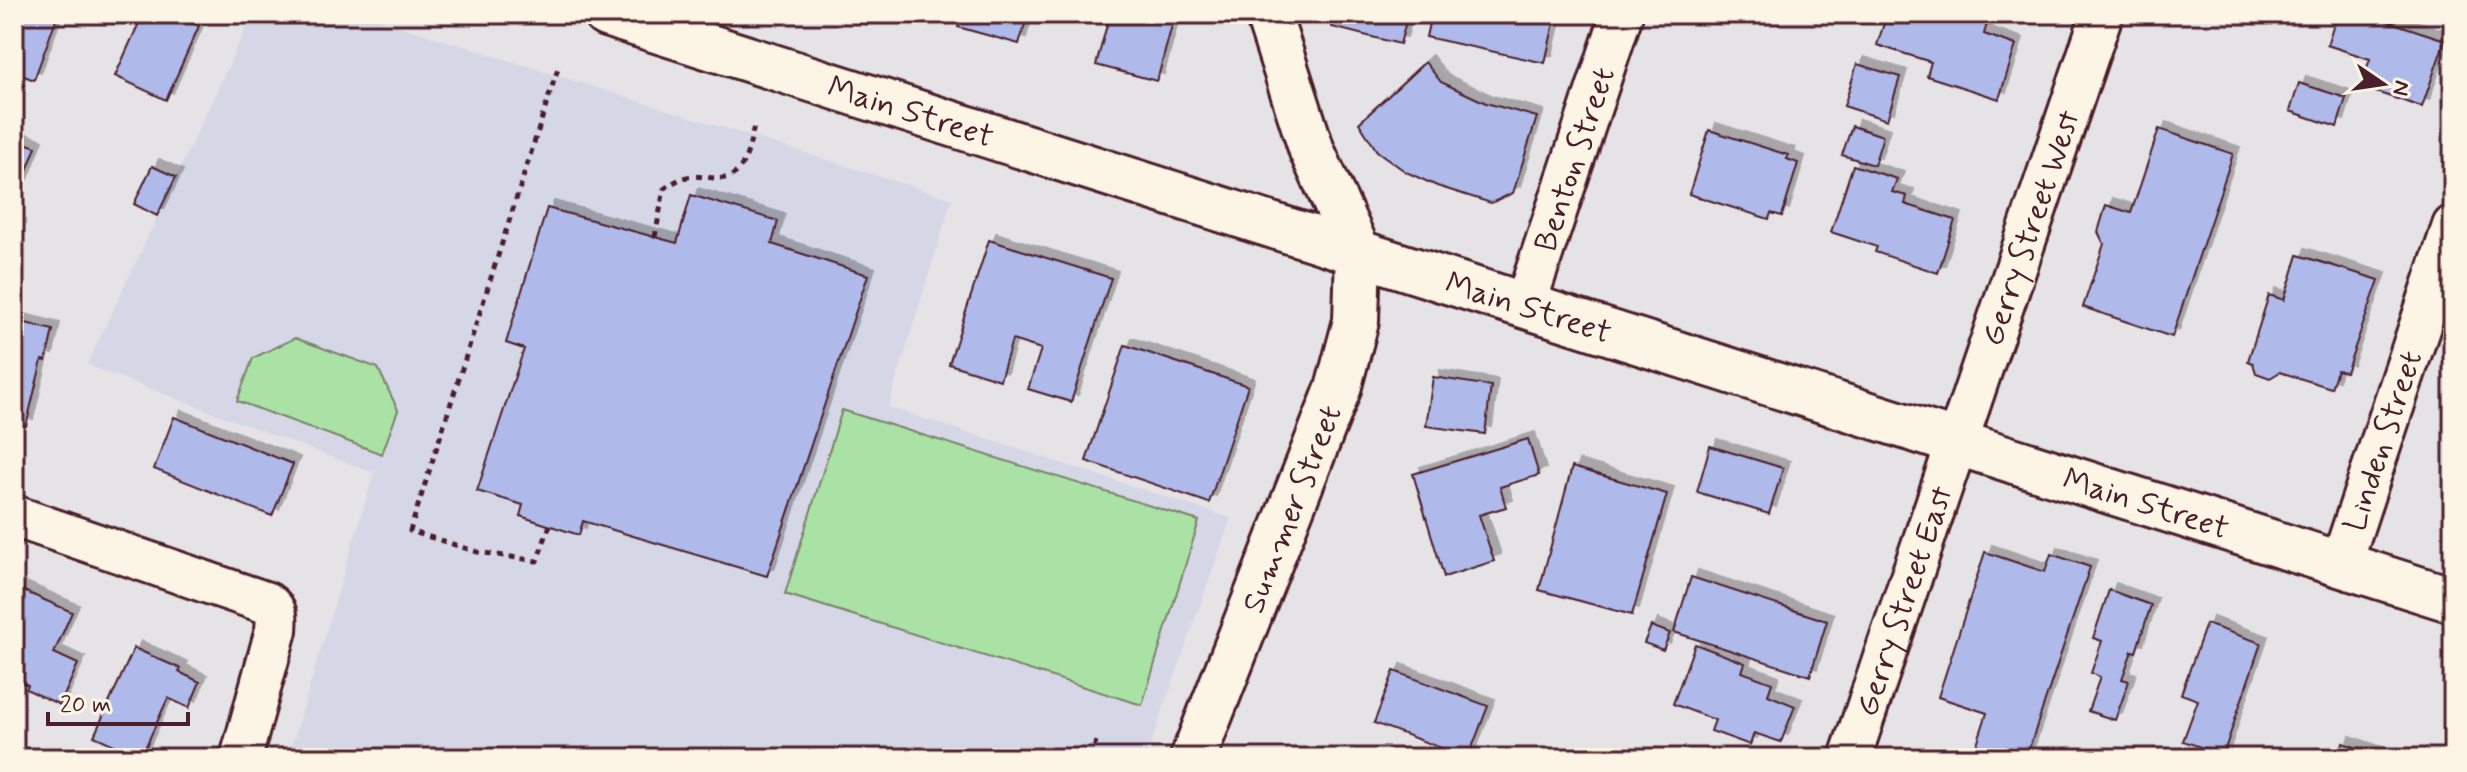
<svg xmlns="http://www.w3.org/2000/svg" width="2467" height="772" font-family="Mynerve,sans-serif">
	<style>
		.built { fill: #d5d7e7 }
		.green { fill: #aae2a6; stroke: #7a8068; stroke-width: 2 }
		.building { fill: #b0baea; stroke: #4a1f2b; stroke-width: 2; filter: url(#shadow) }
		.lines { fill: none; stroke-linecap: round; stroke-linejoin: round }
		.street-casing { stroke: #4a1f2b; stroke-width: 46 }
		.secondary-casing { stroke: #4a1f2b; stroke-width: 50 }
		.primary-casing { stroke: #4a1f2b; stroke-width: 50 }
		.path { stroke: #4a1f2b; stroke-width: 5; stroke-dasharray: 6 6; stroke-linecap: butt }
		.street { stroke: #fcf5e5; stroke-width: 40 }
		.secondary { stroke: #fcf5e5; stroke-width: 44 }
		.primary { stroke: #fcf5e5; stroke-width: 44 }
		.labels { text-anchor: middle; stroke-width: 8; stroke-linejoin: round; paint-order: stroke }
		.street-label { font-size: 32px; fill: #4a1f2b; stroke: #fcf5e5 }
	</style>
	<defs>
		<filter id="shadow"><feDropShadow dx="7" dy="-7" stdDeviation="0" flood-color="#0004"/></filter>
	</defs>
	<rect width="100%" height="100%" fill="#e5e3e6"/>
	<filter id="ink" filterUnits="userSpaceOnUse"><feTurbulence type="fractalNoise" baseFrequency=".0125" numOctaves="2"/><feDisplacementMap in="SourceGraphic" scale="16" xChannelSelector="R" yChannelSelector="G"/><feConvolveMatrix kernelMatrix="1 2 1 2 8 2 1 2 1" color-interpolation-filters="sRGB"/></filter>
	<g filter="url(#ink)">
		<path class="built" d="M 253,14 L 361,14 L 952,199 L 888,407 L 1231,518 L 1146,758 L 288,758 L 374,473 L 87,365 Z"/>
		<path class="green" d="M 295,338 L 378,368 L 398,410 L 382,454 L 237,401 L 253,358 Z
			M 842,410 L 1199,521 L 1142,705 L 785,594 Z"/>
		<path class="building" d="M 14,14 L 58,14 L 34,80 L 14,72 Z
			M 143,14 L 172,14 L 199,26 L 166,100 L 115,76 Z
			M 962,14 L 1028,14 L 1019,44 L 958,27 Z
			M 1110,14 L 1175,14 L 1157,81 L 1096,65 Z
			M 1328,14 L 1408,14 L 1400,44 L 1332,27 Z
			M 1431,14 L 1556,14 L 1545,63 L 1426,37 Z
			M 1887,14 L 1970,14 L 1988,20 L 1984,34 L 2016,45 L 1999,99 L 1927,76 L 1931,62 L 1877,45 Z
			M 2337,14 L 2366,14 L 2445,40 L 2422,107 L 2360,87 L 2370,59 L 2327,45 Z
			M 1425,62 L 1441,82 L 1486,103 L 1537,117 L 1513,193 L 1491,203 L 1437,186 L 1406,172 L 1377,151 L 1359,123 Z
			M 1857,64 L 1900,77 L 1887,120 L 1844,106 Z
			M 2299,83 L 2346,98 L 2337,127 L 2290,111 Z
			M 1852,126 L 1883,136 L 1874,165 L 1842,155 Z
			M 2159,129 L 2233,154 L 2172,337 L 2083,307 L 2104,244 L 2098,232 L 2106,205 L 2131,213 Z
			M 1709,130 L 1788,155 L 1787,159 L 1798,163 L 1782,216 L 1771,213 L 1769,219 L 1689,194 Z
			M 14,139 L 36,147 L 21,186 L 14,183 Z
			M 1853,165 L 1897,179 L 1892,192 L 1907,196 L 1905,204 L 1955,220 L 1938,273 L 1875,252 L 1877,247 L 1831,232 Z
			M 152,166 L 176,177 L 157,216 L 134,204 Z
			M 691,195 L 778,221 L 772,244 L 868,275 L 767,576 L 583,521 L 579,535 L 520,516 L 523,505 L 477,491 L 524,349 L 506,343 L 547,208 L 677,243 Z
			M 989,240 L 1111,278 L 1071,402 L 1028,389 L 1041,349 L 1012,340 L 1000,380 L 949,364 Z
			M 2298,255 L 2379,280 L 2346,372 L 2337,370 L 2331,388 L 2280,372 L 2270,378 L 2256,373 L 2253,363 L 2248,361 L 2269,295 L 2284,300 Z
			M 14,320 L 53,330 L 46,361 L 42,360 L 26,426 L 14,423 Z
			M 1125,345 L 1248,386 L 1209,503 L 1086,461 Z
			M 1433,377 L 1491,386 L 1485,434 L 1426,426 Z
			M 174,417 L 293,464 L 272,516 L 154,469 Z
			M 1528,439 L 1539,475 L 1500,487 L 1506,507 L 1479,515 L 1494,561 L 1444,577 L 1413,474 Z
			M 1710,446 L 1783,468 L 1769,514 L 1697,492 Z
			M 1572,467 L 1667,494 L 1632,615 L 1539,590 Z
			M 1985,552 L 2045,572 L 2051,554 L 2090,567 L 2026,758 L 1989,758 L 1974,753 L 1987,713 L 1938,697 Z
			M 1691,577 L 1827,621 L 1810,676 L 1674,632 Z
			M 17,588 L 72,612 L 54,653 L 78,664 L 60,705 L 26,689 L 28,685 L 14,679 L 14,595 Z
			M 2109,590 L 2151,605 L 2136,652 L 2132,651 L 2122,679 L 2129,681 L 2115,720 L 2088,711 L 2100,677 L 2091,673 L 2102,641 L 2093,638 Z
			M 2206,624 L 2261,643 L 2223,755 L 2183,741 L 2198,700 L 2181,694 Z
			M 1651,626 L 1670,633 L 1663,650 L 1644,643 Z
			M 1695,644 L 1745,663 L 1742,672 L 1772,683 L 1768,695 L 1795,706 L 1781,742 L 1754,733 L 1750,745 L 1711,731 L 1715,720 L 1673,704 Z
			M 134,648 L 181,669 L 179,672 L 200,682 L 189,708 L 168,698 L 141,757 L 94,736 Z
			M 1394,671 L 1488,706 L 1468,758 L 1374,723 Z
			M 2343,743 L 2387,758 L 2338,758 Z"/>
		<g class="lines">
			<defs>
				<g id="street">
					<path id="s1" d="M 1525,305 L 1622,14"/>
					<path d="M 14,516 L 267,603 C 278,610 277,618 276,630 L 241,758"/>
					<path id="s2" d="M 2341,564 L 2453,226"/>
					<path id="s3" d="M 1850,758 L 2102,14"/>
				</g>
				<g id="secondary">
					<path id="s4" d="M 1193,758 L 1338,389 L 1356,321 L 1358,252 L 1312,151 L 1268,14"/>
				</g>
				<g id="primary">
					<path id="s5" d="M 606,14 L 2453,600"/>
				</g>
			</defs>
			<use href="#street" class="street-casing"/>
			<use href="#secondary" class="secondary-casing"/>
			<use href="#primary" class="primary-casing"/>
			<path class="path" d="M 655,237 L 664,189 C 671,184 678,179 687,177 C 709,173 730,189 743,163 C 749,152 751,138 754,126
				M 550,525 L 537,561 L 478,552 L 410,531 L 559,65
				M 1090,758 L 1098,737"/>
			<use href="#street" class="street"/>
			<use href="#secondary" class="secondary"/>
			<use href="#primary" class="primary"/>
		</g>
	</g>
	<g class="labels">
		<g class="street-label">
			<text dy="11" stroke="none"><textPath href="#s5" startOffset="320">Main Street</textPath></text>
			<text dy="11" stroke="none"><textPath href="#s1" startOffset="154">Benton Street</textPath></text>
			<text dy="11" stroke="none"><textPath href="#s3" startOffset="560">Gerry Street West</textPath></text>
			<text dy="11" stroke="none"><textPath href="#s5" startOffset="968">Main Street</textPath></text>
			<text dy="11" stroke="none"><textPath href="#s2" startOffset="130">Linden Street</textPath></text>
			<text dy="11" stroke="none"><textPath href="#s5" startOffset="1616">Main Street</textPath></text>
			<text dy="11" stroke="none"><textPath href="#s4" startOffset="268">Summer Street</textPath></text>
			<text dy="11" stroke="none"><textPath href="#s3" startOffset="166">Gerry Street East</textPath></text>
		</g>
	</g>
	<rect width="2467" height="772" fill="none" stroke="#fcf5e5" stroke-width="48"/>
	<rect x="24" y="24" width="2419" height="724" fill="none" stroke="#4a1f2b" stroke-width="3" filter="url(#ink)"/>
	<g transform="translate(2383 84) rotate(103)" stroke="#fcf5e5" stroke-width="6" paint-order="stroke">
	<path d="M0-6L14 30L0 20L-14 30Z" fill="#4a1f2b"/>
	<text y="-12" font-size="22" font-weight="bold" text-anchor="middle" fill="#4a1f2b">N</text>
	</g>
	<path d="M48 712v12h140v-12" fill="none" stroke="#4a1f2b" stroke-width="4"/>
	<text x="60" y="712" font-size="24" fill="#4a1f2b" stroke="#fcf5e5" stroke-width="6" paint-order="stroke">20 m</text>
</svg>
